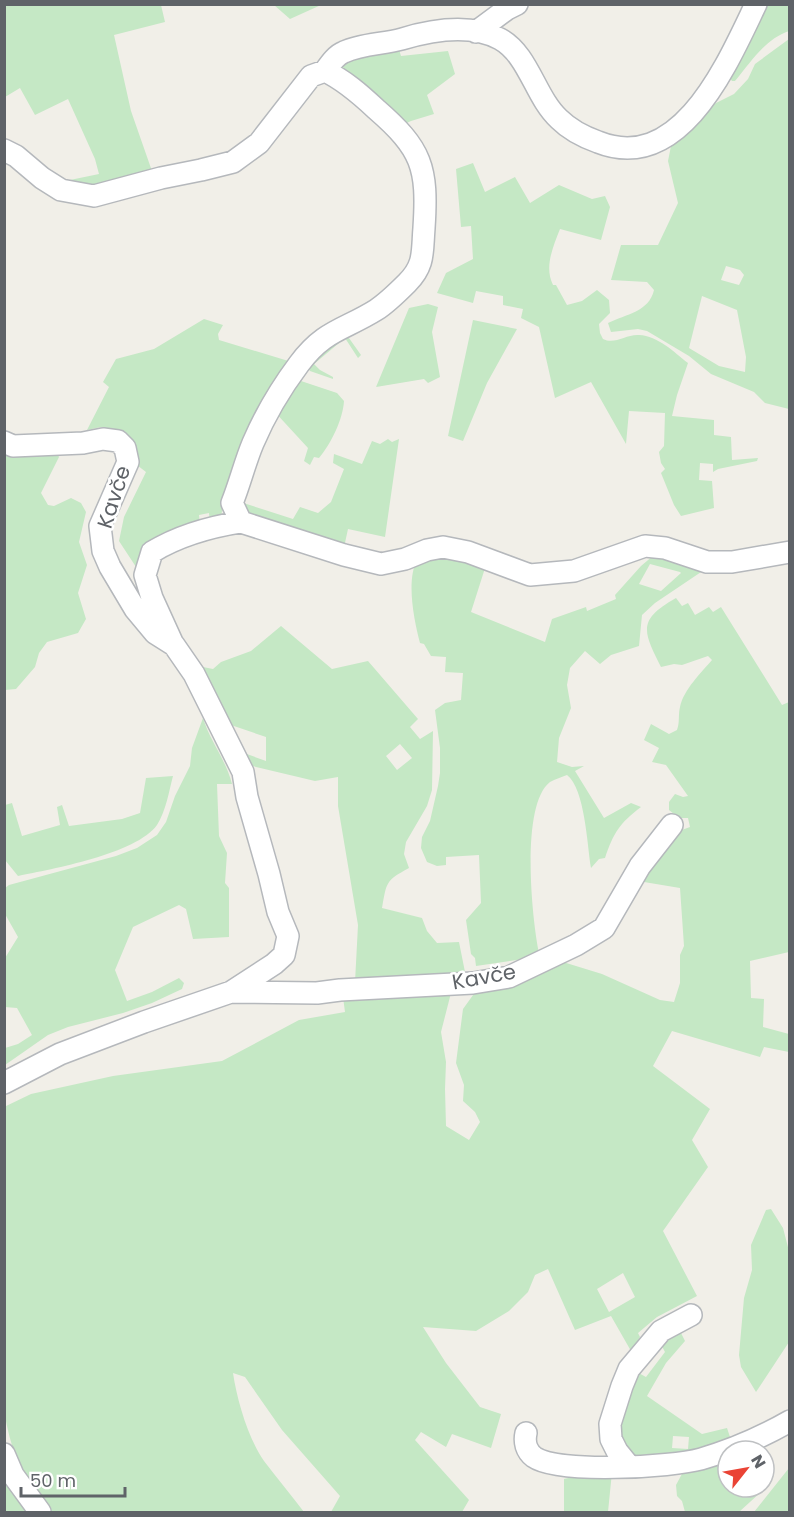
<svg xmlns="http://www.w3.org/2000/svg" width="794" height="1517" font-family="Poppins,sans-serif">
	<style>
		.green { fill: #c5e8c5; fill-rule: evenodd }
		.lines { fill: none; stroke-linecap: round; stroke-linejoin: round }
		.minor-casing { stroke: #b5b8bc; stroke-width: 24 }
		.minor { stroke: #fff; stroke-width: 21 }
		.labels { text-anchor: middle; stroke-width: 5; stroke-linejoin: round; paint-order: stroke }
		.street-label { font-size: 21px; fill: #5f6368; stroke: #fff }
	</style>
	<rect width="100%" height="100%" fill="#f1efe8"/>
	<path class="green" d="M 4,5 L 161,5 L 165,22 L 114,35 L 131,111 L 153,174 L 112,187 L 61,186 L 70,180 L 99,174 L 95,159 L 68,99 L 35,115 L 20,88 L 5,97 Z
		M 274,5 L 321,5 L 290,19 Z
		M 766,5 L 789,5 L 789,31 C 765,39 751,62 735,81 L 732,81 L 729,77 Z
		M 789,39 L 789,409 L 765,403 L 754,392 L 711,374 L 689,356 L 647,331 L 638,329 L 611,332 L 608,323 C 626,314 649,312 654,290 L 647,282 L 611,280 L 621,245 L 658,245 L 678,203 L 668,161 L 671,146 L 677,135 L 716,103 L 734,94 L 748,79 L 755,64 ZM 726,266 L 740,270 L 744,275 L 739,285 L 721,280 ZM 702,296 L 737,310 L 746,357 L 745,372 L 719,366 L 689,348 Z
		M 398,46 L 401,56 L 448,51 L 455,74 L 427,95 L 434,114 L 411,121 L 396,128 L 340,78 L 337,62 Z
		M 473,163 L 485,192 L 515,177 L 530,203 L 559,185 L 592,199 L 605,196 L 610,207 L 601,240 L 560,229 C 553,247 544,267 553,285 L 556,285 L 567,305 L 582,301 L 597,290 L 609,300 L 610,313 L 599,324 L 600,333 L 603,339 C 615,345 626,334 639,335 C 658,336 674,352 688,363 L 677,395 L 672,416 L 714,420 L 714,435 L 731,437 L 732,460 L 758,458 L 757,461 L 718,469 L 713,472 L 713,464 L 700,463 L 699,480 L 712,481 L 714,508 L 681,516 L 674,505 L 661,473 L 665,469 L 661,463 L 659,452 L 664,446 L 665,413 L 629,411 L 626,444 L 591,382 L 555,398 L 539,327 L 521,318 L 523,309 L 503,305 L 503,296 L 476,291 L 473,303 L 437,293 L 446,273 L 473,259 L 471,226 L 461,227 L 456,169 Z
		M 428,304 L 438,307 L 432,332 L 440,377 L 428,383 L 424,379 L 376,387 L 409,308 Z
		M 204,319 L 223,325 L 218,334 L 219,340 L 295,363 L 224,499 L 221,517 L 210,524 L 209,513 L 199,515 L 200,525 L 185,529 L 183,526 L 157,540 L 145,555 L 139,559 L 138,570 L 119,541 L 124,517 L 146,472 L 133,462 L 105,428 L 101,427 L 87,430 L 109,387 L 103,382 L 116,359 L 154,349 Z
		M 473,320 L 517,329 L 487,383 L 463,441 L 448,436 Z
		M 344,331 L 361,355 L 358,358 L 345,338 L 314,364 L 320,370 L 333,377 L 333,379 L 310,371 L 306,365 Z
		M 295,379 L 337,393 L 344,401 C 343,419 331,444 319,458 L 314,457 L 310,465 L 304,461 L 308,448 L 273,410 Z
		M 388,439 L 392,442 L 399,439 L 385,537 L 348,529 L 343,552 L 250,524 L 234,500 L 293,519 L 300,507 L 318,513 L 331,502 L 344,469 L 333,463 L 334,454 L 362,464 L 372,441 L 380,444 Z
		M 54,447 L 59,457 L 41,493 L 48,505 L 54,506 L 71,498 L 81,503 L 86,512 L 79,542 L 87,565 L 78,593 L 86,619 L 78,633 L 47,642 L 39,653 L 35,667 L 16,689 L 5,690 L 4,453 Z
		M 431,554 L 486,565 L 471,612 L 545,642 L 552,619 L 586,607 L 587,611 L 616,599 L 615,595 L 641,566 L 654,555 L 707,568 L 655,603 L 642,615 L 639,646 L 611,655 L 600,664 L 585,651 L 570,668 L 567,685 L 571,708 L 559,738 L 557,762 L 572,767 L 584,766 L 575,771 L 604,818 L 631,803 L 641,807 C 619,824 614,832 605,858 L 599,859 L 591,868 C 587,844 585,789 567,775 C 562,777 555,779 550,782 C 520,805 532,920 539,953 L 530,958 L 476,966 L 475,958 L 471,954 L 466,920 L 481,903 L 479,855 L 446,857 L 446,865 L 437,866 L 427,862 L 421,848 L 422,837 L 430,821 L 438,786 L 440,773 L 440,748 L 435,710 L 445,703 L 461,700 L 463,673 L 445,672 L 446,657 L 431,656 L 424,644 L 420,643 C 414,620 406,581 417,560 ZM 650,564 L 680,572 L 681,573 L 661,591 L 639,584 Z
		M 676,598 L 682,606 L 688,603 L 695,615 L 709,607 L 713,612 L 721,607 L 782,705 L 789,702 L 789,952 L 750,961 L 751,998 L 764,999 L 763,1027 L 789,1034 L 789,1052 L 764,1047 L 760,1057 L 672,1031 L 653,1066 L 710,1109 L 692,1140 L 708,1167 L 663,1231 L 697,1296 L 657,1317 L 638,1333 L 640,1337 L 631,1351 L 611,1316 L 575,1330 L 548,1269 L 535,1275 L 528,1292 L 509,1311 L 476,1331 L 423,1327 L 446,1363 L 480,1407 L 501,1414 L 491,1448 L 452,1434 L 446,1447 L 421,1432 L 415,1440 L 469,1500 L 462,1512 L 331,1512 L 340,1496 L 282,1430 L 245,1377 L 233,1373 C 237,1400 248,1438 264,1461 C 277,1478 291,1495 304,1512 L 50,1512 C 25,1477 13,1460 5,1416 L 4,1107 L 31,1094 L 113,1076 L 222,1061 L 299,1020 L 345,1012 L 343,997 L 452,989 L 441,1032 L 446,1062 L 445,1089 L 446,1126 L 469,1140 L 480,1122 L 475,1112 L 463,1101 L 464,1085 L 456,1063 L 463,1009 L 481,984 L 563,962 L 602,974 L 660,1000 L 674,1002 L 680,983 L 680,955 L 684,946 L 680,888 L 638,881 L 679,831 L 690,827 L 688,818 L 679,818 L 669,810 L 669,802 L 675,794 L 683,797 L 688,796 L 666,765 L 652,762 L 659,748 L 644,740 L 651,724 L 669,734 L 677,730 C 680,722 678,715 680,707 C 684,689 701,673 712,660 L 708,656 L 682,665 L 674,664 L 661,667 C 643,631 637,620 676,598 ZM 623,1273 L 635,1297 L 609,1312 L 597,1289 Z
		M 281,626 L 332,669 L 368,661 L 418,719 L 410,727 L 420,739 L 433,731 L 432,790 L 427,806 L 406,842 L 404,854 L 409,868 C 385,881 387,882 382,908 L 422,918 L 427,931 L 437,943 L 459,942 L 466,977 L 355,982 L 358,925 L 338,806 L 338,777 L 315,781 L 244,764 L 198,666 L 213,669 L 221,662 L 251,651 ZM 228,724 L 266,737 L 266,761 L 244,753 ZM 400,744 L 412,758 L 397,770 L 386,756 Z
		M 203,718 C 210,741 226,760 232,784 L 217,784 L 219,836 L 227,853 L 225,883 L 229,888 L 229,937 L 193,939 L 186,909 L 179,905 L 133,927 L 115,970 L 127,1001 L 152,992 L 179,978 L 184,983 L 182,989 L 152,1003 L 123,1013 L 68,1027 L 48,1035 L 5,1065 L 5,1048 L 18,1044 L 32,1035 L 17,1008 L 5,1007 L 5,958 L 18,937 L 5,914 L 5,888 L 9,885 L 116,856 L 137,848 L 157,835 L 166,822 L 175,796 L 190,766 L 192,748 Z
		M 173,776 C 169,791 166,811 157,825 C 136,854 52,869 18,876 L 5,860 L 5,805 L 12,803 L 22,836 L 60,825 L 57,807 L 62,805 L 69,826 L 122,819 L 140,813 L 146,778 Z
		M 771,1209 L 783,1228 L 789,1251 L 789,1342 L 756,1392 L 741,1367 L 739,1355 L 744,1298 L 752,1270 L 751,1245 L 766,1210 Z
		M 669,1325 L 681,1333 L 685,1341 L 666,1363 L 647,1396 L 702,1434 L 727,1428 L 732,1443 L 625,1464 L 608,1424 L 633,1370 L 646,1377 L 665,1352 L 655,1333 ZM 673,1436 L 689,1437 L 688,1449 L 672,1448 Z
		M 728,1456 L 728,1487 L 764,1487 L 764,1461 L 771,1483 L 739,1512 L 685,1512 L 682,1501 L 677,1496 L 676,1485 L 683,1472 Z
		M 789,1468 L 789,1512 L 754,1512 Z
		M 612,1472 L 608,1512 L 564,1512 L 564,1479 L 585,1474 Z
		M 4,1479 L 28,1512 L 5,1512 Z"/>
	<g class="lines">
		<defs>
			<path id="minor" d="M 476,32 L 507,9 L 517,4
				M 325,71 C 330,64 336,55 344,52 C 360,44 384,44 402,39 C 432,30 470,23 500,39 C 529,55 535,97 559,119 C 570,130 584,137 598,142 C 681,175 728,62 756,4
				M 4,150 L 16,156 L 42,178 L 61,190 L 94,196 L 161,178 L 201,170 L 233,162 L 259,143 L 311,76 L 325,71 C 344,80 360,94 376,109 C 422,149 428,167 424,228 C 422,252 425,265 407,283 C 398,292 387,303 376,310 C 344,330 324,330 299,364 C 281,388 265,415 253,443 C 245,462 240,483 232,503 L 241,522 L 344,555 L 381,564 L 405,559 L 427,550 L 443,547 L 468,552 L 530,575 L 574,571 L 645,546 L 665,548 L 707,562 L 732,562 L 790,552
				M 4,442 L 13,446 L 83,443 L 103,439 L 118,441 L 125,448 L 128,462 L 100,526 L 103,551 L 110,567 L 135,609 L 155,633 L 174,645 L 194,674 L 243,772 L 247,797 L 269,874 L 278,912 L 288,936 L 284,955 L 274,964 L 231,992 L 144,1022 L 60,1054 L 4,1083
				M 172,642 L 152,598 L 145,575 L 152,552 C 180,535 209,527 241,522
				M 231,992 L 317,993 L 340,990 L 473,983 L 509,977 L 576,945 L 604,928 L 640,866 L 672,825
				M 526,1433 C 524,1442 526,1451 534,1457 C 558,1474 672,1467 701,1459 C 732,1450 762,1437 790,1421
				M 4,1454 L 13,1475 L 40,1512
				M 630,1467 L 617,1451 L 611,1439 L 610,1424 L 622,1386 L 629,1369 L 661,1331 L 691,1315"/>
		</defs>
		<use href="#minor" class="minor-casing"/>
		<use href="#minor" class="minor"/>
	</g>
	<g class="labels">
		<g class="street-label">
			<text transform="translate(114 497) rotate(-72)" y="7">Kavče</text>
			<text transform="translate(484 977) rotate(-10)" y="7">Kavče</text>
		</g>
	</g>
	<rect width="794" height="1517" fill="none" stroke="#5f6368" stroke-width="12"/>
	<g transform="translate(746 1469) rotate(59)"><circle r="28" fill="#ffffff" stroke="#bfc1c3" stroke-width="1.5"/>
	<path d="M0-4.5L10 22L0 15L-10 22Z" fill="#ea4335"/>
	<text y="-9" font-size="16" font-weight="bold" text-anchor="middle" fill="#5f6368">N</text>
	</g>
	<path d="M21 1487v9h104v-9" fill="none" stroke="#5f6368" stroke-width="3"/>
	<text x="30" y="1487" font-size="18" fill="#5f6368" stroke="#ffffff" stroke-width="4.5" paint-order="stroke">50 m</text>
</svg>
